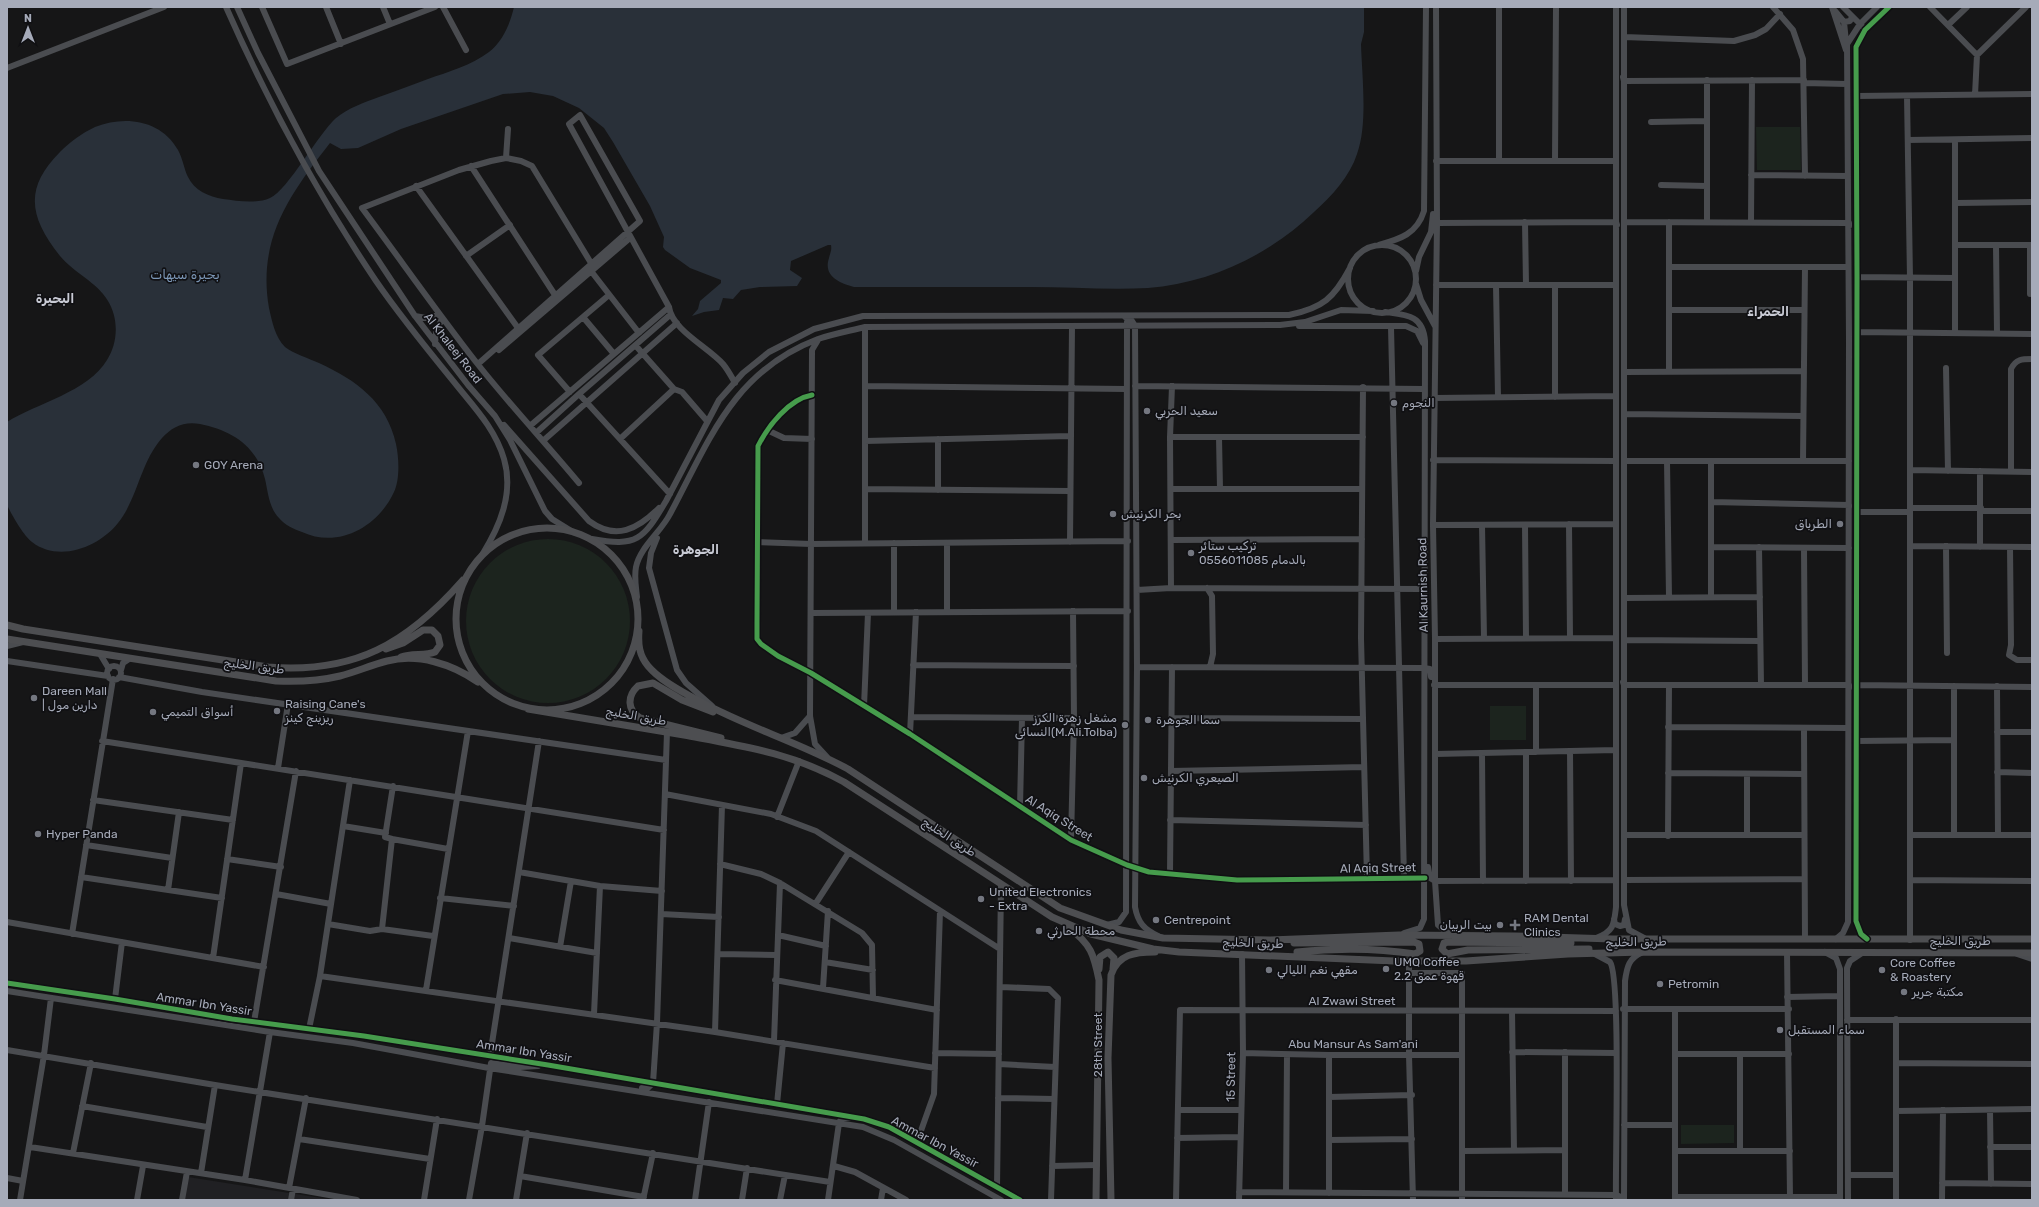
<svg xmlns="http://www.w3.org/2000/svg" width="2039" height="1207" font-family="Rubik,'Noto Sans Arabic',sans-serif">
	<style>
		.built { fill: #202023 }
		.green { fill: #1c241e }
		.water { fill: #293039 }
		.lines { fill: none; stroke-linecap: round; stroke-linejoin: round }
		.minor { stroke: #4a4c50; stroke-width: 6 }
		.major { stroke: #4d4e51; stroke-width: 7 }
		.cycleway-casing { stroke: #101013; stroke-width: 8 }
		.cycleway { stroke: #469c4c; stroke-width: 5 }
		.poi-dot { fill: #747780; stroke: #101013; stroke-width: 1.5 }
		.labels { text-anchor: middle; stroke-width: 3.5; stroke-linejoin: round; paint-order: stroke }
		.street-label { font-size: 12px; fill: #a6abb9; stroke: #101013 }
		.poi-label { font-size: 12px; fill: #a6abb9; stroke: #101013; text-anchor: start }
		.water-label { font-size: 13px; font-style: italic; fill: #7b96b6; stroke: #101013 }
		.neighbourhood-label { font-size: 13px; font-weight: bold; fill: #c8cad4; stroke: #101013 }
	</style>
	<rect width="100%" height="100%" fill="#161617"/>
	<path class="built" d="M 188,1177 L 334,1200 L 184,1200 Z"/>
	<path class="green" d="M 1756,127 L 1800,127 L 1801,170 L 1757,170 Z
		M466 621a82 82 0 1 1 164 0a82 82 0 1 1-164 0Z
		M 1490,706 L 1526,706 L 1526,740 L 1490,740 Z
		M 1681,1125 L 1734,1125 L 1734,1143 L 1681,1144 Z"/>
	<path class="water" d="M 514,7 L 1364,7 L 1364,32 L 1361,44 C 1362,76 1368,124 1357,154 C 1350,176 1332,196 1314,212 C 1269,255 1211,283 1148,288 C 1109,290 1069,287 1031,287 C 972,287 913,287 854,287 C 839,283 823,276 829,258 C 830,253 832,251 831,245 L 828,245 L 791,261 L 790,270 L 802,278 L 797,286 L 760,287 L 741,290 L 733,299 L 723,298 L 719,310 L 704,312 L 692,316 L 698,309 L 700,301 L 721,283 L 721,280 L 690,268 L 665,250 L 663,247 L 664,237 L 650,206 L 613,142 L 604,128 L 579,108 L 553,96 L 530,92 L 503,94 L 401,129 L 358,148 L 341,149 L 330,143 C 290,194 257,239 269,308 C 272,321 275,337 285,347 C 294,354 308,358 319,363 C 356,380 387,402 396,444 C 399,458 400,479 394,492 C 378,527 338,549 302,532 C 293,529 285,525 279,518 C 269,508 268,492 265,479 C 257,446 231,430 200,424 C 184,421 172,427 162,438 C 140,463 138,498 118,523 C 99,547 59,563 32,542 C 24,536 13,517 8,507 C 4,500 7,436 7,422 C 37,403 88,392 107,360 C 118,343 119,319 108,301 C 97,282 74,273 60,256 C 29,217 24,188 60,152 C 70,142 82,133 95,127 C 125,115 161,120 178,150 C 183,159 184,169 188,177 C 194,190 209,197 223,199 C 237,201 257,204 270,198 C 288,190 318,134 336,118 C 348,108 365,102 379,97 C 396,91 412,85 428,79 C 448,72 472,65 489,52 C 503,41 510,24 514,7 Z"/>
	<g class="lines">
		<path class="minor" d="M 226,7 C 268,102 318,195 376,281 C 400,316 427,349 454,382 C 473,406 495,428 504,459 C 514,493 500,526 482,555
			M 237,7 L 258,53 L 319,171 L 415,316 L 468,385 L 495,416 L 510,440 L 545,511 L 552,519 L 573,532
			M 262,7 L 287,64 L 435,7
			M 326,7 L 341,44
			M 383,7 L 390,24
			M 443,7 L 466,50
			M 1436,7 L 1437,223 L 1433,525 L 1435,639 L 1435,881 L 1438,925 L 1444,930 L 1456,935
			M 1624,7 L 1624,905 L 1629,930 L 1644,938
			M 1773,7 L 1793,30 L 1803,59 L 1805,176
			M 1832,7 L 1846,50
			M 1843,7 L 1862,26
			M 1930,7 L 1977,55 L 1975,95
			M 1835,11 L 1844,22 L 1850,21 L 1852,17
			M 1844,22 L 1846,42
			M 1948,25 L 1967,7
			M 1624,37 L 1734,41 L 1755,35 L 1766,29 L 1780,14
			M 1977,55 L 2026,7
			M 7,68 L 164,7
			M 1623,77 L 1624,81 L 1804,80
			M 1707,80 L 1707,222
			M 1804,83 L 1847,84
			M 1856,96 L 2032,94
			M 1907,96 L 1910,278 L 1910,940
			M 1651,122 L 1707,121
			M 1908,140 L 2032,138
			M 506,158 L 508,129
			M 1555,160 L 1556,7
			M 1436,161 L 1616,161
			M 1499,161 L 1499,7
			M 471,166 L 555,295
			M 1751,175 L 1848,176
			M 1661,185 L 1707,186
			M 416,186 L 518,328
			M 1955,203 L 2032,202
			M 1525,222 L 1526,285
			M 1624,222 L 1849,223 L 1849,226
			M 1751,222 L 1752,80
			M 1437,223 L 1616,222 L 1617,225
			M 1379,245 C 1400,239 1417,234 1424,211 L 1426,7
			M 1955,245 L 2032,245
			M 1996,245 L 1997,333
			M 2030,245 L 2030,294
			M1348 279a34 34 0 1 1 68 0a34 34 0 1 1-68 0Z
			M 466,256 L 510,225
			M 1669,267 L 1848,267
			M 591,271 L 639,333
			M 1416,271 L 1419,257 L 1431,232 L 1433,214
			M 1857,274 L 1857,277 L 1955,278
			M 1416,284 L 1421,300 L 1435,326
			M 1436,285 L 1616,285
			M 1496,285 L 1498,397
			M 1555,285 L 1555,397
			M 1669,310 L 1804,310
			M 1385,312 C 1407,315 1423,315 1425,341 L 1424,919 L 1420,928 L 1404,933
			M 415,316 L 426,318 L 439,315
			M 583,317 L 614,354
			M 1125,317 L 1132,321 L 1135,326 L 1137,667 L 1135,907 C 1138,923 1144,929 1158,936
			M 1299,326 L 1406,326 L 1417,331 L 1423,343
			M 865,327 L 865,543
			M 1391,327 L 1404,878
			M 1857,329 L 1857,332 L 2032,334
			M 1955,333 L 1955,140
			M 818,340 L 812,350 L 810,716 L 815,744 L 827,757
			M 435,344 L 436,333 L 442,318
			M 499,350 L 630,238
			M 478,364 C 532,316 586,268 640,221 L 580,115 L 569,124 L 669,307 C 672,330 708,347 723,364 C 728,370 731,376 735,383
			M 1946,368 L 1948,471
			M 1624,372 L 1804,371
			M 1669,372 L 1669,222
			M 865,386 L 1126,389
			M 1135,386 L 1424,389
			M 1363,387 L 1361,638 L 1367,878
			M 674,389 L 682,392 L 707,421
			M 570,392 L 538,355 L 609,295
			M 579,394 L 670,315
			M 812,395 C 789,399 768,426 758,446 L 757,624 L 757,639 L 761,644 L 778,656 L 811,673 L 910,734 L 1071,840 L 1127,865 L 1149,872 L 1237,880 L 1425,878
			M 1434,398 L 1616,396
			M 1624,414 L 1803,416
			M 504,425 L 589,521 C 616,541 638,529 659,508
			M 531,425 L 669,307
			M 767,430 L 784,438 L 812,439
			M 537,432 L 579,394 L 670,494
			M 1170,437 L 1363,437
			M 1219,437 L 1220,489
			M 620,439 L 674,389 L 636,346
			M 938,439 L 938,490
			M 544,440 L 677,323
			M 865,441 L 1071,436
			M 1433,460 L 1616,461 L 1616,464
			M 1624,461 L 1849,461
			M 1667,461 L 1669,597
			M 1711,461 L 1711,597
			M 1803,461 L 1805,267
			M 1910,470 L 2032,472
			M 2011,471 L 2011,369 C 2016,359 2022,359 2032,359
			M 579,483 C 545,442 509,404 476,362 C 437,312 400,259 362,208 L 459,170 L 491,161 L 506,158 L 521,161 L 532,166 L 591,263
			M 865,489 L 1070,491
			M 1171,489 L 1362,489
			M 1711,502 L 1849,505 L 1849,507
			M 1910,508 L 1981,508
			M 1981,511 L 2032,511
			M 1857,512 L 1910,512
			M 1569,524 L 1570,638
			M 1433,525 L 1616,524
			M 1482,525 L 1484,638
			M 1525,525 L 1526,638
			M 657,538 L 651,553 L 649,568 L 677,670 L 686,683 L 712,706
			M 592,539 C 637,547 643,540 666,501 L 719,400 L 743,373 L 769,352 L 814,329 L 863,316 L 1289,315 C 1323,308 1334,298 1350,268
			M 1171,540 L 1362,539
			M 757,542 L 811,544 L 1128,541
			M 1070,542 L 1072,326
			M 894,543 L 894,612
			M 1910,546 L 2032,547
			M 1946,546 L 1947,653
			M 1711,547 L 1849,548
			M 1759,547 L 1761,685
			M 1980,547 L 1980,471
			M 2010,547 L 2011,645 L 2009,655 L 2017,660 L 2032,660
			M 1804,548 L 1805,685
			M 1171,588 L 1170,437 L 1172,386
			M 1207,588 L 1212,596 L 1213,654 L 1210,667
			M 1137,590 L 1171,588 L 1424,589
			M 637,597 C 636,588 634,577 636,567 C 640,547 661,532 670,514 C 709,441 733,371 818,339 C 833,334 849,331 865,327 L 1280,325 L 1305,322 L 1341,310 L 1373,311
			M 1624,598 L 1760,597
			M 947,612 L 947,543
			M 811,613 L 1128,611
			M 1435,639 L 1616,638
			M 1624,640 L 1760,641
			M 7,646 L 23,642
			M 100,654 L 109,669
			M 7,661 L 108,676
			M 913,665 L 1074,666
			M107 673a7 7 0 1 1 14 0a7 7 0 1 1-14 0Z
			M 1137,667 L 1424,668 L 1430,669 L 1431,677
			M 121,670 L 123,663 L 129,659
			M 119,677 L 202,692 L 666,760
			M 1623,682 L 1624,685 L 1849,685 L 1849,688
			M 1434,685 L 1616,685
			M 1857,685 L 2032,687
			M 1954,686 L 1954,835
			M 1997,686 L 1998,835
			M 864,706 L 868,613
			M 911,717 L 1074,718
			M 1171,718 L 1363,719
			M 1668,727 L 1848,728
			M 1804,728 L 1805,939
			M 1997,732 L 2032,732
			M 910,734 L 916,612
			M 781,738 L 795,733 L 810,716
			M 1856,739 L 1857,741 L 1954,740
			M 102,741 L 664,830
			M 1570,751 L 1571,881
			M 1536,752 L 1536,685
			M 1482,753 L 1483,881
			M 1435,754 L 1616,750
			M 278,768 L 288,704
			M 1171,771 L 1364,767
			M 1997,772 L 2032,773
			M 1668,773 L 1804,774
			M 1747,774 L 1747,835
			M 665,794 L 771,814 L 816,831 L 1000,949
			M 93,800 L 233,820
			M 1020,807 L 1022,718
			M 777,817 L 799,761
			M 1170,820 L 1366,825
			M 343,826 L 386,833
			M 1624,835 L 1804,835
			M 1910,835 L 2032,835
			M 1668,836 L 1669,685
			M 392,839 L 385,837 L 393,786
			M 1071,840 L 1074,718 L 1073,611
			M 86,845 L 172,858
			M 227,859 L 281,867
			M 720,864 L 761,874 L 780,883 L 862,933 L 872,945 L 873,998
			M 1428,867 L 1430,878 L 1435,881 L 1616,880
			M 519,872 L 600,886 L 662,891
			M 1170,873 L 1172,667
			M 81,877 L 222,898
			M 1624,880 L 1804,879
			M 1910,880 L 2032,881
			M 1526,881 L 1526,752
			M 168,890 L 179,812
			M 276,894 L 331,904
			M 440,898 L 514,906
			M 816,903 L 849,852
			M 661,914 L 719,917
			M 1614,919 L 1615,924 L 1620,926 L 1624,925 L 1625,919
			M 7,922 L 264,967
			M 328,924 L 370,931 L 382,929
			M 1107,925 L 1119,922 L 1126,912 L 1127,322
			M 72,934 L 113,679
			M 778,935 L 826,946
			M 433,936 L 382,929 L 392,839 L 448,849
			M 509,938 L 597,953
			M 1596,938 C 1614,932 1614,924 1616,907 L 1616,7
			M 1836,939 L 1843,933 L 1848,922 L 1849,340 L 1847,44 L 1860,24 L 1877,7
			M 1867,939 L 1861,934 L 1856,921 L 1857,277 L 1856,47 L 1865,30 L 1889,7
			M 560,947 L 571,881
			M 1787,952 L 1790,1197
			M 1825,952 L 1836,958 L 1840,969 L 1840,1200
			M 718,954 L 776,955
			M 1595,954 L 1610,962 C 1621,977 1615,1167 1616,1200
			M 2017,954 L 2032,959
			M 213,958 L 241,763
			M 1409,961 L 1409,1055 L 1413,1200
			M 825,962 L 873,970
			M 1410,973 L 1462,973 L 1462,1200
			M 320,976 L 715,1032 L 935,1068
			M 775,980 L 937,1010
			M 7,983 L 115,999 L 232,1019 L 364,1036 L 548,1065 L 864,1119 L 889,1127 L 1020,1200
			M 1001,987 L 1049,989 L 1058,998 L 1051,1200
			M 823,988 L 828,911
			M 426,990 L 468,731
			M 7,991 L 270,1032 L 353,1043 L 489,1068 L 863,1127 L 894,1140 L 1001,1200
			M 1787,997 L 1839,996
			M 115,999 L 122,942
			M 1623,1009 L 1789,1009
			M 1675,1009 L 1675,1200
			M 1512,1011 L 1514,1150
			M 594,1014 L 600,886
			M 1847,1020 L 2032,1020
			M 254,1022 L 296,771
			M 309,1029 L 320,976 L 350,780
			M 715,1032 L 722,805
			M 774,1041 L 780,883
			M 7,1050 L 215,1085 L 830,1182
			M 1512,1052 L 1616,1053
			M 935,1053 L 999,1054
			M 1243,1053 L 1329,1055 L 1462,1055
			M 1675,1054 L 1789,1054
			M 1740,1054 L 1740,1151
			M 490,1056 L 539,741
			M 1897,1063 L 2032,1064
			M 999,1064 L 1055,1067
			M 642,1088 L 648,1088 L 653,1083 L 657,1023 L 667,732
			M 1329,1097 L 1412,1095
			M 998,1098 L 1054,1099
			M 777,1104 L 783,1043
			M 82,1106 L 207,1127
			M 1178,1110 L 1241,1110
			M 1990,1110 L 1991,1184
			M 1896,1111 L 2032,1109
			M 1624,1125 L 1674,1125
			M 1177,1138 L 1240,1137
			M 299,1139 L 430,1159
			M 1329,1140 L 1412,1139
			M 917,1142 L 934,1094 L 940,911
			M 30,1147 L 245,1180 L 357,1200
			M 1990,1147 L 2032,1147
			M 1463,1151 L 1565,1150
			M 1675,1151 L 1790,1151
			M 73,1153 L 91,1063
			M 834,1166 L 855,1172 L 906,1200
			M 1052,1166 L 1097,1165
			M 201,1173 L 215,1085
			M 1848,1175 L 1896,1175
			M 520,1176 L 644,1197
			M 7,1178 L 23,1181
			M 245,1180 L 270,1032
			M 1942,1183 L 2032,1184
			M 997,1187 L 1001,885
			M 289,1188 L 306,1098
			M 1239,1192 L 1616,1195 L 1619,1196 L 1620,1200
			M 1286,1192 L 1287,1055
			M 1329,1193 L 1329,1055
			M 1565,1194 L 1565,1052
			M 1675,1197 L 1840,1197
			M 20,1200 L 44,1055 L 51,998
			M 137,1200 L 143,1166
			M 182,1200 L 187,1172
			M 291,1200 L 293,1189
			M 424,1200 L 437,1119
			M 469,1200 L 482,1126 L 491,1063 L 520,1067 L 538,1066
			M 516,1200 L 527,1133
			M 643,1200 L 653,1153
			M 695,1200 L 709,1102
			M 742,1200 L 747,1168
			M 780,1200 L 785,1175
			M 828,1200 L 839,1123 L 841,1119 L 849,1118
			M 881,1200 L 883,1188
			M 1176,1200 L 1180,1010 L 1616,1011
			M 1239,1200 L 1243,1053 L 1242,954
			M 1624,1200 L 1625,981 C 1627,966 1629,958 1643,952
			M 1848,1200 L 1847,968 L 1850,961 L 1862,953
			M 1896,1200 L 1896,1019
			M 1942,1200 L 1943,1110"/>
		<path class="major" d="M456 619a91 91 0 1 1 182 0a91 91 0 1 1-182 0Z
			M 7,625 L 23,629 L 268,667 C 354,674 407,644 463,580
			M 639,631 C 638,644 639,655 648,666 C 659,679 675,688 690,696 C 740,725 797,741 848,769 L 1060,908 L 1121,930 L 1163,938 L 1270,940 L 1399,935 L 1514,936 L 1613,939 L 2032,939
			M 7,639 L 276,681 C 298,682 319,681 340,676 C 356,672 371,665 387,661 C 418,653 452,664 478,682
			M 386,649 L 403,643 L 423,630 L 432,630 L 438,636 L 440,645 L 435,652 C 425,656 412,653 401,657
			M 528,709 C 580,718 632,726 684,735 C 743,746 792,753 844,782 L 1052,917 L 1091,934 L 1153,949 L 1179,952 L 1394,961 L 1466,961 L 1568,954 L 1644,952 L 2032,953
			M 713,712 L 682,700 L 653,683 L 638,686 C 627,696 627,710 640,718 L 721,738
			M 1069,928 C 1091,944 1094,955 1099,980 L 1096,1200
			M 1294,943 L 1414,942 L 1419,944 L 1420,951 L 1415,954 C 1377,948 1336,948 1297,952
			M 1571,943 L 1448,942 L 1444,943 L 1442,949 L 1447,954 L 1468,950 L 1589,949
			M 1099,969 L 1100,957 L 1108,952 L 1114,958 L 1113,969
			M 1111,1200 L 1108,1058 L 1111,975 C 1118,954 1135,952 1155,952"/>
		<defs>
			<path id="cycleway" d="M 812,395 C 789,399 768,426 758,446 L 757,624 L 757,639 L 761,644 L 778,656 L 811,673 L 910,734 L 1071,840 L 1127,865 L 1149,872 L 1237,880 L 1425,878
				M 1867,939 L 1861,934 L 1856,921 L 1857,277 L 1856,47 L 1865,30 L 1889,7
				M 7,983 L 115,999 L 232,1019 L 364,1036 L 548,1065 L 864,1119 L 889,1127 L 1020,1200"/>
		</defs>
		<use href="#cycleway" class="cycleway-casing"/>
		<use href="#cycleway" class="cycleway"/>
	</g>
	<g class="poi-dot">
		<circle cx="1394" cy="403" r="4"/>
		<circle cx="1147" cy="411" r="4"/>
		<circle cx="196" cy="465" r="4"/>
		<circle cx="1113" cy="514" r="4"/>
		<circle cx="1840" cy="524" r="4"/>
		<circle cx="1191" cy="553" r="4"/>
		<circle cx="34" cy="698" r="4"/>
		<circle cx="277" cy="711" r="4"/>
		<circle cx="153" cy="712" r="4"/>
		<circle cx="1148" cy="720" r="4"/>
		<circle cx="1125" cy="725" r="4"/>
		<circle cx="1144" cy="778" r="4"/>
		<circle cx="38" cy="834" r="4"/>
		<circle cx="981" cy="899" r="4"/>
		<circle cx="1156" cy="920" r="4"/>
		<circle cx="1500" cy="925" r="4"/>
		<path d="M1513 919h4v4h4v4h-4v4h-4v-4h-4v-4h4z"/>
		<circle cx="1039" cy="931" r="4"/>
		<circle cx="1386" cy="969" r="4"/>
		<circle cx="1269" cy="970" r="4"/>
		<circle cx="1882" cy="970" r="4"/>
		<circle cx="1660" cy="984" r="4"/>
		<circle cx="1904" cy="992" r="4"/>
		<circle cx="1780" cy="1030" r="4"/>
	</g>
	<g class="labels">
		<g class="street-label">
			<text transform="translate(453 348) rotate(52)" y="4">Al Khaleej Road</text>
			<text transform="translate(1423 585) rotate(-91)" y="4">Al Kaurnish Road</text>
			<text transform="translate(254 666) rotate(7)" y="4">طريق الخليج</text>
			<text transform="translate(636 716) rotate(10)" y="4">طريق الخليج</text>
			<text transform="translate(1059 818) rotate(32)" y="4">Al Aqiq Street</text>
			<text transform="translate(949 837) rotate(33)" y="4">طريق الخليج</text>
			<text transform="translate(1378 868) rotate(-1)" y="4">Al Aqiq Street</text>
			<text x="1960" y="945">طريق الخليج</text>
			<text transform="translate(1636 942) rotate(-1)" y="4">طريق الخليج</text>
			<text transform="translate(1253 943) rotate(2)" y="4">طريق الخليج</text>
			<text x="1352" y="1005">Al Zwawi Street</text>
			<text transform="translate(204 1004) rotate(9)" y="4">Ammar Ibn Yassir</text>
			<text x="1353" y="1048">Abu Mansur As Sam'ani</text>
			<text transform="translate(1098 1045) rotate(-90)" y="4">28th Street</text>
			<text transform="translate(524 1051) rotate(9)" y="4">Ammar Ibn Yassir</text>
			<text transform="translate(1231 1077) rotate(-89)" y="4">15 Street</text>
			<text transform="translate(935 1142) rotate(28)" y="4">Ammar Ibn Yassir</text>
		</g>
		<g class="poi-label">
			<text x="1402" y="407">النجوم</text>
			<text x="1155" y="415">سعيد الحربي</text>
			<text x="204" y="469">GOY Arena</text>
			<text x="1121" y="518">بحر الكرنيش</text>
			<text x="1832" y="528" text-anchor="end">الطرباق</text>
			<text x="1199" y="550">تركيب ستائر<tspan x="1199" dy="14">بالدمام 0556011085</tspan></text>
			<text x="42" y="695">Dareen Mall<tspan x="42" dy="14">| دارين مول</tspan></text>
			<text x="285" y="708">Raising Cane's<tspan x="285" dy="14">ريزينج كينز</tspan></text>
			<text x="161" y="716">أسواق التميمي</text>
			<text x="1117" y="722" text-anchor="end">مشغل زهرة الكرز<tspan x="1117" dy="14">النسائى(M.Ali.Tolba)</tspan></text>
			<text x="1156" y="724">سما الجوهرة</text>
			<text x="1152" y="782">الصيعري الكرنيش</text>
			<text x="46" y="838">Hyper Panda</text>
			<text x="989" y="896">United Electronics<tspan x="989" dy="14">- Extra</tspan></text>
			<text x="1524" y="922">RAM Dental<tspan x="1524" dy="14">Clinics</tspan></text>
			<text x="1164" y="924">Centrepoint</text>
			<text x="1492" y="929" text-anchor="end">بيت الربيان</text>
			<text x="1047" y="935">محطة الحارثي</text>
			<text x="1394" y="966">UMQ Coffee<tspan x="1394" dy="14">2.2 قهوة عمق</tspan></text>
			<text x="1890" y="967">Core Coffee<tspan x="1890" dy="14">&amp; Roastery</tspan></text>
			<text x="1277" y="974">مقهي نغم الليالي</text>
			<text x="1668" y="988">Petromin</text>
			<text x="1912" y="996">مكتبة جرير</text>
			<text x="1788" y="1034">سماء المستقبل</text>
		</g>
		<g class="water-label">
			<text x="185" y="279">بحيرة سيهات</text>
		</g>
		<g class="neighbourhood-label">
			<text x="55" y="303">البحيرة</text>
			<text x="1768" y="316">الحمراء</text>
			<text x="696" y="554">الجوهرة</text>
		</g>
	</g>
	<rect width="2039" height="1207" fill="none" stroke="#a6abb9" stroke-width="16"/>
	<g transform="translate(28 28)" stroke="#101013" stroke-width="3" paint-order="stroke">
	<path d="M0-3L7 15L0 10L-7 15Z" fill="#a6abb9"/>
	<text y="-6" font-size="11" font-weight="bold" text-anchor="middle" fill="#a6abb9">N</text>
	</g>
</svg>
